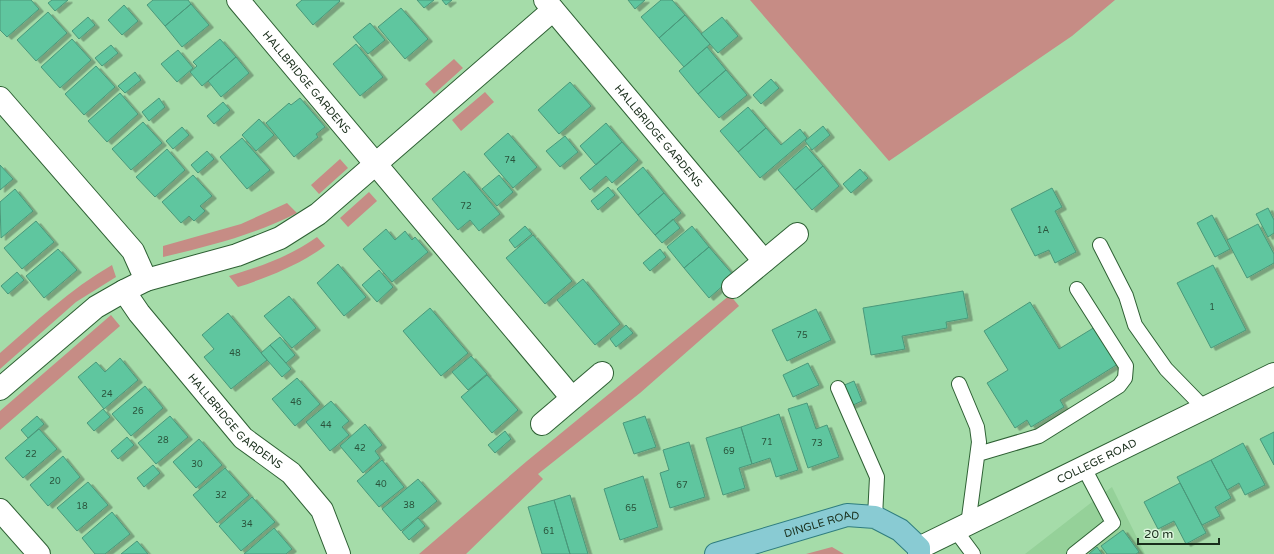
<svg xmlns="http://www.w3.org/2000/svg" width="1274" height="554" font-family="'Varela Round',sans-serif">
	<style>
		.built { fill: #95d199 }
		.green { fill: #c68c85 }
		.building { fill: #5ec69f; stroke: #4a987a; filter: url(#shadow) }
		.lines { fill: none; stroke-linecap: round; stroke-linejoin: round }
		.service-casing { stroke: #2e6034; stroke-width: 16 }
		.minor-casing { stroke: #2e6034; stroke-width: 24 }
		.tertiary-casing { stroke: #2e6034; stroke-width: 24 }
		.primary-casing { stroke: #2f7d7f; stroke-width: 24 }
		.service { stroke: #fff; stroke-width: 14 }
		.minor { stroke: #fff; stroke-width: 22 }
		.tertiary { stroke: #fff; stroke-width: 22 }
		.primary { stroke: #89cbd3; stroke-width: 22 }
		.labels { text-anchor: middle; stroke-width: 3; stroke-linejoin: round; paint-order: stroke }
		.number-label { font-size: 9px; fill: #2a543c }
		.street-label { font-size: 11px; fill: #192e1b; stroke: #daf5db }
	</style>
	<defs>
		<filter id="shadow"><feDropShadow dx="4.5" dy="2.5" stdDeviation="0" flood-color="#0004"/></filter>
	</defs>
	<rect width="100%" height="100%" fill="#a5dca9"/>
	<path class="built" d="M 1112,487 L 1145,554 L 1025,554 L 1092,502 Z"/>
	<path class="green" d="M 750,0 L 1115,0 L 1072,36 L 889,161 Z
		M 454,59 L 463,68 L 434,94 L 425,84 Z
		M 485,92 L 494,102 L 461,131 L 452,120 Z
		M 340,159 L 348,168 L 319,194 L 311,185 Z
		M 369,192 L 377,201 L 348,227 L 340,218 Z
		M 287,203 L 297,213 C 254,235 210,246 163,257 L 163,246 L 241,224 Z
		M 317,237 L 325,246 C 299,265 269,277 238,287 L 229,276 C 259,267 291,256 317,237 Z
		M 112,265 L 116,277 L 76,302 L 0,369 L 0,353 C 36,322 70,289 112,265 Z
		M 730,295 L 739,306 L 640,393 L 538,474 L 543,479 L 466,554 L 419,554 L 527,461 Z
		M 111,315 L 120,326 L 0,430 L 0,411 Z
		M 832,547 L 844,554 L 806,554 Z"/>
	<path class="building" d="M 0,0 L 31,0 L 39,9 L 7,37 L 0,30 Z
		M 52,0 L 68,0 L 55,11 L 48,3 Z
		M 153,0 L 188,0 L 191,4 L 165,26 L 147,5 Z
		M 302,0 L 339,0 L 340,1 L 313,25 L 296,5 Z
		M 417,0 L 434,0 L 424,8 Z
		M 442,0 L 452,0 L 446,5 Z
		M 628,0 L 645,0 L 635,9 Z
		M 661,0 L 672,0 L 685,15 L 659,38 L 641,17 Z
		M 191,4 L 209,25 L 182,47 L 165,26 Z
		M 124,5 L 138,21 L 122,35 L 108,20 Z
		M 401,8 L 428,39 L 405,59 L 378,27 Z
		M 48,12 L 67,33 L 36,61 L 17,40 Z
		M 685,15 L 710,44 L 684,67 L 659,38 Z
		M 88,17 L 95,25 L 79,39 L 72,31 Z
		M 722,17 L 738,36 L 718,53 L 701,34 Z
		M 370,23 L 385,40 L 368,54 L 353,37 Z
		M 72,39 L 91,60 L 60,88 L 41,67 Z
		M 220,39 L 236,57 L 202,86 L 190,72 L 197,66 L 193,62 Z
		M 356,44 L 383,77 L 360,96 L 333,64 Z
		M 111,45 L 118,53 L 102,66 L 95,58 Z
		M 707,47 L 726,70 L 698,94 L 679,71 Z
		M 178,50 L 193,68 L 177,82 L 161,64 Z
		M 236,57 L 249,73 L 221,97 L 208,81 Z
		M 96,66 L 115,87 L 84,115 L 65,94 Z
		M 726,70 L 747,95 L 719,118 L 698,94 Z
		M 135,72 L 141,80 L 125,93 L 118,86 Z
		M 771,79 L 779,88 L 761,104 L 753,95 Z
		M 570,82 L 591,106 L 559,134 L 538,110 Z
		M 120,93 L 138,114 L 107,142 L 88,121 Z
		M 159,98 L 165,107 L 149,121 L 142,112 Z
		M 300,98 L 325,127 L 316,134 L 318,137 L 294,157 L 266,123 L 289,103 L 291,105 Z
		M 223,102 L 230,110 L 214,124 L 207,116 Z
		M 748,107 L 766,128 L 738,152 L 720,131 Z
		M 259,119 L 274,135 L 256,151 L 242,135 Z
		M 143,122 L 162,143 L 131,170 L 112,149 Z
		M 606,123 L 622,142 L 596,165 L 580,146 Z
		M 823,126 L 830,135 L 812,150 L 805,141 Z
		M 182,127 L 189,135 L 173,149 L 166,141 Z
		M 766,128 L 781,145 L 800,129 L 807,138 L 760,178 L 738,152 Z
		M 508,133 L 537,167 L 513,188 L 484,154 Z
		M 565,136 L 578,152 L 560,167 L 546,151 Z
		M 242,138 L 270,170 L 247,189 L 220,157 Z
		M 622,142 L 638,160 L 612,183 L 606,176 L 590,190 L 580,178 Z
		M 806,146 L 823,166 L 795,190 L 778,170 Z
		M 167,149 L 185,170 L 155,197 L 136,177 Z
		M 207,151 L 214,159 L 198,173 L 191,165 Z
		M 0,165 L 13,179 L 0,190 Z
		M 823,166 L 839,186 L 812,210 L 795,190 Z
		M 643,167 L 664,193 L 638,215 L 617,189 Z
		M 860,169 L 868,178 L 851,193 L 843,184 Z
		M 464,171 L 500,214 L 479,231 L 470,220 L 458,230 L 432,199 Z
		M 193,175 L 212,196 L 200,206 L 205,211 L 194,221 L 189,216 L 181,223 L 162,202 Z
		M 499,175 L 513,192 L 497,206 L 482,189 Z
		M 608,187 L 615,195 L 598,210 L 591,201 Z
		M 1052,188 L 1062,207 L 1055,211 L 1076,252 L 1055,263 L 1049,250 L 1035,256 L 1011,209 Z
		M 15,189 L 33,211 L 1,238 L 0,202 Z
		M 664,193 L 681,213 L 655,235 L 638,215 Z
		M 1268,208 L 1274,220 L 1274,233 L 1268,237 L 1256,214 Z
		M 1212,215 L 1230,249 L 1215,257 L 1197,223 Z
		M 673,219 L 680,228 L 662,243 L 655,235 Z
		M 36,221 L 54,242 L 22,269 L 4,248 Z
		M 1258,224 L 1274,254 L 1274,263 L 1247,278 L 1227,240 Z
		M 525,226 L 532,234 L 515,248 L 509,240 Z
		M 692,226 L 709,247 L 684,268 L 667,247 Z
		M 386,229 L 395,240 L 405,231 L 412,240 L 415,237 L 428,252 L 392,282 L 363,249 Z
		M 533,235 L 572,281 L 545,304 L 506,258 Z
		M 709,247 L 734,276 L 709,298 L 684,268 Z
		M 58,249 L 77,270 L 44,298 L 26,276 Z
		M 660,249 L 666,257 L 650,271 L 643,263 Z
		M 338,264 L 366,297 L 344,316 L 317,283 Z
		M 1213,265 L 1246,330 L 1211,348 L 1177,283 Z
		M 379,270 L 393,287 L 377,302 L 362,285 Z
		M 17,272 L 24,280 L 8,294 L 1,286 Z
		M 583,279 L 620,324 L 595,345 L 557,300 Z
		M 963,291 L 968,318 L 946,322 L 947,328 L 902,336 L 905,349 L 871,355 L 863,308 Z
		M 289,296 L 316,328 L 292,348 L 264,316 Z
		M 1030,302 L 1059,349 L 1095,327 L 1118,364 L 1060,400 L 1064,407 L 1031,427 L 1027,420 L 1015,428 L 987,383 L 1008,370 L 984,331 Z
		M 430,308 L 468,353 L 441,376 L 403,331 Z
		M 816,309 L 831,340 L 787,361 L 772,330 Z
		M 228,313 L 267,360 L 231,389 L 204,357 L 214,349 L 202,335 Z
		M 626,325 L 633,333 L 616,347 L 610,339 Z
		M 280,337 L 295,355 L 286,363 L 270,345 Z
		M 270,345 L 291,369 L 282,377 L 261,353 Z
		M 471,356 L 487,374 L 468,390 L 452,372 Z
		M 120,358 L 138,380 L 104,409 L 78,377 L 96,362 L 105,372 Z
		M 808,363 L 819,385 L 793,397 L 783,375 Z
		M 487,375 L 518,410 L 492,433 L 461,397 Z
		M 297,378 L 320,404 L 295,426 L 272,399 Z
		M 854,381 L 862,401 L 851,406 L 842,386 Z
		M 145,386 L 163,408 L 131,436 L 112,414 Z
		M 331,401 L 349,421 L 342,427 L 349,435 L 330,451 L 306,422 Z
		M 807,403 L 816,429 L 827,425 L 839,457 L 808,468 L 788,409 Z
		M 103,409 L 110,417 L 94,431 L 87,423 Z
		M 779,414 L 798,470 L 776,477 L 770,458 L 752,464 L 741,427 Z
		M 37,416 L 44,424 L 28,438 L 21,430 Z
		M 170,416 L 188,437 L 156,464 L 138,443 Z
		M 645,416 L 656,447 L 634,454 L 623,423 Z
		M 365,424 L 382,445 L 375,451 L 380,458 L 363,473 L 340,446 Z
		M 741,427 L 752,464 L 739,468 L 745,488 L 723,495 L 706,438 Z
		M 39,429 L 57,449 L 23,478 L 5,458 Z
		M 505,431 L 511,439 L 495,453 L 488,445 Z
		M 1274,432 L 1274,465 L 1260,439 Z
		M 127,437 L 134,445 L 118,459 L 111,451 Z
		M 199,439 L 222,465 L 196,488 L 173,462 Z
		M 689,442 L 705,497 L 670,508 L 660,473 L 669,470 L 663,450 Z
		M 1243,443 L 1265,485 L 1245,495 L 1239,483 L 1227,490 L 1211,460 Z
		M 63,456 L 80,477 L 48,506 L 30,485 Z
		M 382,460 L 404,487 L 379,507 L 357,481 Z
		M 1211,460 L 1231,498 L 1215,507 L 1220,516 L 1202,525 L 1177,477 Z
		M 153,465 L 160,473 L 144,487 L 137,478 Z
		M 225,468 L 249,495 L 217,523 L 193,495 Z
		M 643,476 L 658,527 L 620,540 L 604,489 Z
		M 418,479 L 437,501 L 401,531 L 382,509 Z
		M 88,482 L 108,505 L 77,531 L 57,508 Z
		M 1180,483 L 1206,533 L 1186,544 L 1174,521 L 1158,529 L 1144,502 Z
		M 570,495 L 588,554 L 570,554 L 554,500 Z
		M 252,497 L 275,522 L 241,551 L 219,526 Z
		M 554,500 L 570,554 L 542,554 L 528,507 Z
		M 112,512 L 130,534 L 105,554 L 95,554 L 82,538 Z
		M 418,518 L 425,526 L 409,540 L 402,532 Z
		M 274,528 L 292,549 L 286,554 L 244,554 Z
		M 1123,530 L 1139,552 L 1136,554 L 1107,554 L 1101,546 Z
		M 137,541 L 148,554 L 121,554 Z
		M 1097,547 L 1102,554 L 1089,554 Z"/>
	<g class="lines">
		<defs>
			<path id="service" d="M 1100,245 L 1126,296 L 1135,325 L 1166,369 L 1204,408
				M 959,384 L 977,427 L 979,442 L 968,525
				M 838,388 L 877,477 L 875,517
				M 978,454 L 1039,436 L 1119,386 L 1125,378 L 1126,366 L 1077,289
				M 956,531 L 973,554
				M 1074,554 L 1113,523 L 1084,468"/>
			<g id="minor">
				<path id="s1" d="M 238,0 L 572,398"/>
				<path id="s2" d="M 545,0 L 764,261"/>
				<path d="M 0,98 L 133,251 L 146,280"/>
				<path d="M 733,287 L 797,234"/>
				<path id="s3" d="M 124,291 L 139,313 L 243,438 L 291,473 L 322,510 L 339,554"/>
				<path d="M 0,389 L 96,307 L 124,291 L 146,280 L 237,255 L 280,238 L 318,214 L 553,10"/>
				<path d="M 542,424 L 602,373"/>
				<path d="M 0,510 L 39,554"/>
			</g>
			<g id="tertiary">
				<path id="s4" d="M 919,548 L 1274,374"/>
			</g>
			<g id="primary">
				<path id="s5" d="M 716,554 L 847,515 L 875,517 L 900,530 L 919,548 L 919,554"/>
			</g>
		</defs>
		<use href="#service" class="service-casing"/>
		<use href="#minor" class="minor-casing"/>
		<use href="#tertiary" class="tertiary-casing"/>
		<use href="#primary" class="primary-casing"/>
		<use href="#service" class="service"/>
		<use href="#minor" class="minor"/>
		<use href="#tertiary" class="tertiary"/>
		<use href="#primary" class="primary"/>
	</g>
	<g class="labels">
		<g class="number-label">
			<text x="510" y="163">74</text>
			<text x="466" y="209">72</text>
			<text x="1043" y="233">1A</text>
			<text x="1212" y="310">1</text>
			<text x="802" y="338">75</text>
			<text x="235" y="356">48</text>
			<text x="107" y="397">24</text>
			<text x="296" y="405">46</text>
			<text x="138" y="414">26</text>
			<text x="326" y="428">44</text>
			<text x="163" y="443">28</text>
			<text x="767" y="445">71</text>
			<text x="817" y="446">73</text>
			<text x="360" y="451">42</text>
			<text x="729" y="454">69</text>
			<text x="31" y="457">22</text>
			<text x="197" y="467">30</text>
			<text x="55" y="484">20</text>
			<text x="381" y="487">40</text>
			<text x="682" y="488">67</text>
			<text x="221" y="498">32</text>
			<text x="409" y="508">38</text>
			<text x="82" y="509">18</text>
			<text x="631" y="511">65</text>
			<text x="247" y="527">34</text>
			<text x="549" y="534">61</text>
		</g>
		<g class="street-label">
			<text dy="4" stroke="none"><textPath href="#s1" startOffset="107">HALLBRIDGE GARDENS</textPath></text>
			<text dy="4" stroke="none"><textPath href="#s2" startOffset="177">HALLBRIDGE GARDENS</textPath></text>
			<text dy="4" stroke="none"><textPath href="#s3" startOffset="172">HALLBRIDGE GARDENS</textPath></text>
			<text dy="4" stroke="none"><textPath href="#s4" startOffset="198">COLLEGE ROAD</textPath></text>
			<text dy="4" stroke="none"><textPath href="#s5" startOffset="110">DINGLE ROAD</textPath></text>
		</g>
	</g>
	<path d="M1138 538v6h81v-6" fill="none" stroke="#192e1b" stroke-width="2"/>
	<text x="1144" y="538" font-size="12" fill="#192e1b" stroke="#daf5db" stroke-width="3" paint-order="stroke">20 m</text>
</svg>
